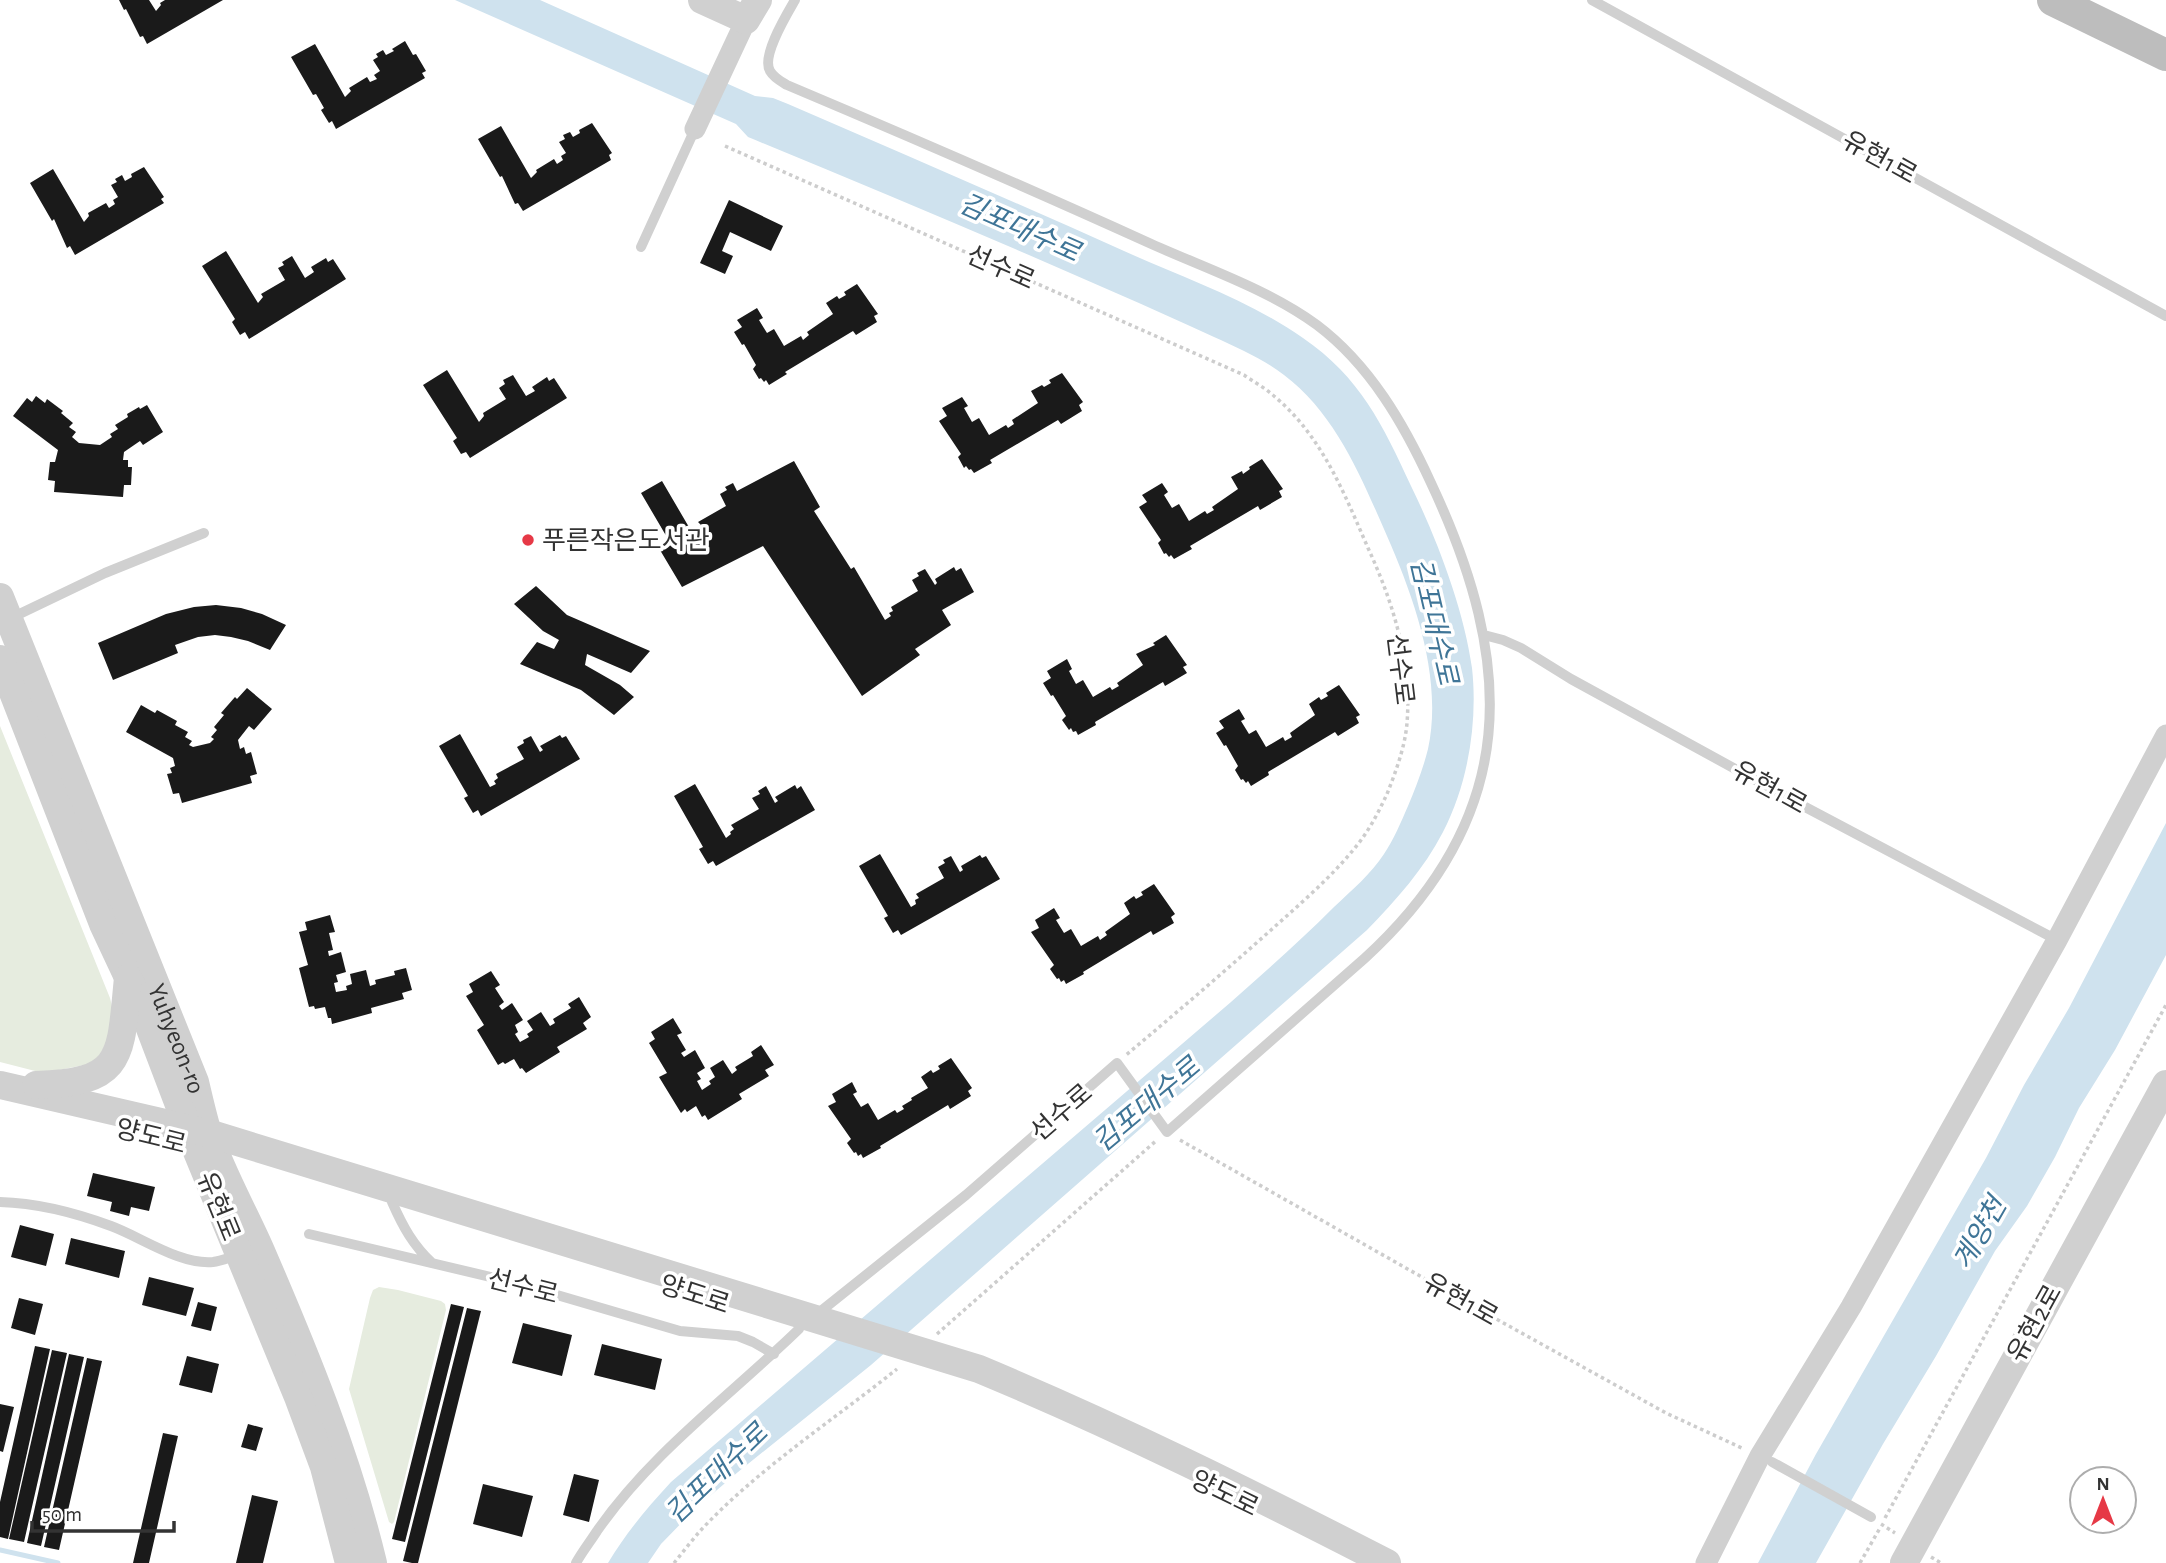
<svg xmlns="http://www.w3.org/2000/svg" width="2166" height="1563" font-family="'Alegreya Sans','Noto Sans KR',sans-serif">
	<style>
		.green { fill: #e6ecdf }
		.water { fill: #cfe2ee }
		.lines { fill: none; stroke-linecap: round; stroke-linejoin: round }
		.stream { stroke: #cfe2ee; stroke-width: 5 }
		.building { fill: #1a1a1a }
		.path { stroke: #cdcdcd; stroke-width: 3.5; stroke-dasharray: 3.5 3.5; stroke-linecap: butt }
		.service { stroke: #d0d0d0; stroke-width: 10 }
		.minor { stroke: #d0d0d0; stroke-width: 21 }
		.tertiary { stroke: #d0d0d0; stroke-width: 28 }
		.secondary { stroke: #bdbdbd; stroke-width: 32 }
		.poi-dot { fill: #e63946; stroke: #fff; stroke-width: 2.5 }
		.labels { text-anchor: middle; stroke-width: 7; stroke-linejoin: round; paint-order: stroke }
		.street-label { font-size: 26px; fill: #333; stroke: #fff }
		.poi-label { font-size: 26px; fill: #333; stroke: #fff; text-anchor: start }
		.water-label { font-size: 28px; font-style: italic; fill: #3f7597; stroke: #fff }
	</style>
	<rect width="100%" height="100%" fill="#fff"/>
	<path class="green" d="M 0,726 L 110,998 C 118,1027 109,1039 95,1063 L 43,1073 L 0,1062 Z
		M 379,1287 L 398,1290 L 441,1301 L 445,1304 L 446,1310 L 394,1522 L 392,1524 L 389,1522 L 349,1389 L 370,1298 L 373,1290 Z"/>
	<path class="water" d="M 455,0 L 540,0 L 755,96 L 773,98 L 788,104 C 900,152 1012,201 1124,251 C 1184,278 1249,300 1303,338 C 1360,377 1383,425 1411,486 C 1437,539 1464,610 1472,668 C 1478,722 1468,784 1443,832 C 1424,869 1396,900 1367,930 L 871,1365 L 738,1472 L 696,1508 L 661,1544 L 648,1563 L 608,1563 C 626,1533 647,1508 671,1482 L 1231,1002 C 1266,971 1301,940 1334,907 C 1352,890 1371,874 1384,854 C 1394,839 1401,822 1408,806 C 1416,787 1423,769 1428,749 C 1443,679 1415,600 1387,536 C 1362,479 1336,414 1284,375 C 1263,359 1238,348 1214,337 C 1181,322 1149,307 1116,293 C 994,239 871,188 748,137 L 736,124 Z
		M 2166,823 L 2166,955 L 2115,1050 L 2079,1108 L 2055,1157 L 2027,1206 L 1995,1251 L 1936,1356 L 1883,1444 L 1816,1563 L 1758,1563 L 1816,1454 L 1986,1158 L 2024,1085 L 2069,1008 Z"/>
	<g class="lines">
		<path class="stream" d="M 0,1550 L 58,1563"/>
	</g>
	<path class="building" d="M 119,0 L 149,0 L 156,11 L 161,5 L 160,3 L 165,0 L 223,0 L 147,44 L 143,36 L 140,37 L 126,9 L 124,10 Z
		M 405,41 L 413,55 L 416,54 L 426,71 L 422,73 L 425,78 L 336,129 L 332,121 L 329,123 L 321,110 L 324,108 L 316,94 L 313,95 L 291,57 L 315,44 L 345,97 L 351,91 L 349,88 L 367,77 L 370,82 L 377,79 L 374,75 L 380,71 L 373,60 L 378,57 L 376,54 L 383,50 L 386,55 L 394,51 L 392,49 Z
		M 592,123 L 612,153 L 609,155 L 611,160 L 523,211 L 518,203 L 515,204 L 502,176 L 500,177 L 478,139 L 501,126 L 531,178 L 537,172 L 536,170 L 554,159 L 557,164 L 563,160 L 561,156 L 566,153 L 559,142 L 565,139 L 563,135 L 570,132 L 573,137 L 580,133 L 579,130 Z
		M 144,167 L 164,197 L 161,199 L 164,203 L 75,255 L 70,246 L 67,248 L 54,219 L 52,221 L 30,183 L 53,169 L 84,222 L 89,216 L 88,213 L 106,203 L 109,208 L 115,204 L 113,200 L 118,197 L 111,185 L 117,182 L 115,179 L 122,175 L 125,181 L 132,177 L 131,174 Z
		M 729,200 L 783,226 L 771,251 L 730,232 L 722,251 L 733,256 L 725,274 L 700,263 Z
		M 226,251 L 258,303 L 263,297 L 261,294 L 285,280 L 278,268 L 284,265 L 282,262 L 292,256 L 305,278 L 314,272 L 311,267 L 326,258 L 328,262 L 333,259 L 346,279 L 249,339 L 245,332 L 240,335 L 232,322 L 235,319 L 202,266 Z
		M 857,284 L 878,314 L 874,316 L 877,322 L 856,335 L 853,331 L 785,372 L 787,374 L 769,385 L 766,380 L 764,382 L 761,378 L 759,379 L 753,369 L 756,365 L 744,344 L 742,345 L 734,332 L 742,327 L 737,320 L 757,308 L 763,318 L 759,320 L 767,333 L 774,329 L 784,346 L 801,336 L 803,340 L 809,335 L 807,332 L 833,314 L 826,303 L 837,296 L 839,299 L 846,295 L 844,292 Z
		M 447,370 L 479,422 L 484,416 L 483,413 L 506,399 L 499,388 L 505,384 L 503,380 L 513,375 L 526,396 L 535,391 L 532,387 L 547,377 L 549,381 L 554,378 L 567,398 L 470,458 L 466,452 L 461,454 L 453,441 L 457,438 L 423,385 Z
		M 1062,373 L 1083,402 L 1079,405 L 1082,411 L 1061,424 L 1058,420 L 990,460 L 992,463 L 974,473 L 971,469 L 969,470 L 966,466 L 964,468 L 958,457 L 961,454 L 939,421 L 947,416 L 942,408 L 962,397 L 968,406 L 964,408 L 972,422 L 979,418 L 989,435 L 1006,425 L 1008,428 L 1014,424 L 1012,420 L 1038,403 L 1031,391 L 1042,385 L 1044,387 L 1051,383 L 1049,380 Z
		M 36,396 L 45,403 L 47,399 L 63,411 L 61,413 L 73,423 L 69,427 L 76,432 L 72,437 L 79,443 L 100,445 L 112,437 L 110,434 L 118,429 L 115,425 L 128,417 L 127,414 L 139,407 L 140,409 L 147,405 L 163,432 L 143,445 L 140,441 L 124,452 L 123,460 L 128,460 L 128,467 L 132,467 L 131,485 L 124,485 L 123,497 L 54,492 L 55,481 L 48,480 L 50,462 L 55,462 L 58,450 L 13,416 L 27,398 L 32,402 Z
		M 1262,459 L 1283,489 L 1279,491 L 1282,497 L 1260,510 L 1258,506 L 1190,546 L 1192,549 L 1174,559 L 1171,555 L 1169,557 L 1166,553 L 1164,554 L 1158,543 L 1161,540 L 1139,507 L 1147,502 L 1142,495 L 1162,483 L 1168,492 L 1164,495 L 1172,508 L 1179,504 L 1189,521 L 1205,511 L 1207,514 L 1214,510 L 1212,507 L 1238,489 L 1231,477 L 1242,471 L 1243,474 L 1250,469 L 1249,467 Z
		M 794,461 L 820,507 L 814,511 L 851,569 L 854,567 L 885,620 L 891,616 L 889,613 L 893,611 L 891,607 L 918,591 L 912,580 L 919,576 L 917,573 L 925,569 L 935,585 L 937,583 L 935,579 L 954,567 L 956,571 L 961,568 L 974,592 L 942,610 L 951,625 L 915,649 L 920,655 L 862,696 L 763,546 L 682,587 L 657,545 L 668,539 L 641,493 L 662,481 L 693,534 L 698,531 L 697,528 L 701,525 L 698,522 L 726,506 L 720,494 L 727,490 L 725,487 L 733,483 L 737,491 Z
		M 536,586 L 567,615 L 650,651 L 631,673 L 587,654 L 585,665 L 620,685 L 634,697 L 614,715 L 581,690 L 520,664 L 537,642 L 554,649 L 559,640 L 543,631 L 514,604 Z
		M 216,605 L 241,608 L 262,614 L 286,625 L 270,650 L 248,641 L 231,637 L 215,635 L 198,637 L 175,645 L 178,653 L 113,680 L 98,643 L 166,614 L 194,607 Z
		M 1166,635 L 1187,665 L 1183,667 L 1187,673 L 1165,686 L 1163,682 L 1095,722 L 1096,725 L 1078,735 L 1076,731 L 1073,732 L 1071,728 L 1069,730 L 1062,720 L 1066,716 L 1053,695 L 1051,696 L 1043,683 L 1051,678 L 1047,671 L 1067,659 L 1072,669 L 1069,671 L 1076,684 L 1083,680 L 1093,697 L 1110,687 L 1112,690 L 1119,686 L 1117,683 L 1143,665 L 1136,654 L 1155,645 L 1153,643 Z
		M 1339,685 L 1360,715 L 1356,717 L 1359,723 L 1338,736 L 1335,732 L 1268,772 L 1269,775 L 1251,786 L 1248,781 L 1246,783 L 1243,779 L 1241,780 L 1235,770 L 1238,766 L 1226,745 L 1224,746 L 1216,733 L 1224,728 L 1219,721 L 1239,709 L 1245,719 L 1241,721 L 1249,734 L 1256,730 L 1266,747 L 1283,737 L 1285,741 L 1292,737 L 1290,733 L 1315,715 L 1309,704 L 1319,697 L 1321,700 L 1328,696 L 1326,693 Z
		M 247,688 L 272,709 L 254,730 L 249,726 L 238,740 L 240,749 L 244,747 L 246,754 L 251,752 L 257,774 L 250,776 L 252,783 L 182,803 L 179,793 L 173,794 L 167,774 L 172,773 L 170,768 L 175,766 L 173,758 L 126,732 L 141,705 L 155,713 L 157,710 L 177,721 L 175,725 L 188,732 L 185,737 L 192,741 L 189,745 L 193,747 L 210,743 L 214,739 L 211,737 L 217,730 L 214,727 L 224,715 L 221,713 L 235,697 L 237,699 Z
		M 460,734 L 490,787 L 496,784 L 494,781 L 498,778 L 496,774 L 524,759 L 517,747 L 524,743 L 523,740 L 531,736 L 540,752 L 543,750 L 540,746 L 560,735 L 562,738 L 566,736 L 580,759 L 481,816 L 478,810 L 473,813 L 464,798 L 468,796 L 439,746 Z
		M 695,784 L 726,838 L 731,834 L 730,832 L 734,829 L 731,825 L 759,809 L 752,798 L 760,794 L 758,791 L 766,786 L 775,803 L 778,801 L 775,797 L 795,785 L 797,789 L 801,786 L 815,810 L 716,866 L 713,861 L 708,864 L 699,849 L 703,847 L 674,796 Z
		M 880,854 L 911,907 L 916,904 L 915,900 L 919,898 L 916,894 L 944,878 L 938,867 L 945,863 L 943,860 L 951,856 L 960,872 L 963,870 L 961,866 L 980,855 L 982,858 L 986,856 L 1000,879 L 901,935 L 898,930 L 893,933 L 884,918 L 888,916 L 859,866 Z
		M 1154,884 L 1175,914 L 1171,917 L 1174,923 L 1153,935 L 1151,931 L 1083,972 L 1084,974 L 1066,984 L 1064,980 L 1061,982 L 1059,978 L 1057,979 L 1050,969 L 1054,965 L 1031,932 L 1039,928 L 1035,920 L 1054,908 L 1060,918 L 1056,920 L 1064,933 L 1071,929 L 1081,946 L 1098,936 L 1100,940 L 1107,935 L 1105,932 L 1130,914 L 1124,903 L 1134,896 L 1136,899 L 1143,895 L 1141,892 Z
		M 330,915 L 335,932 L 329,933 L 333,950 L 328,951 L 329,956 L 341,952 L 346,972 L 336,975 L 338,982 L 334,983 L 336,992 L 347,990 L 346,986 L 352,984 L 350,974 L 366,970 L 370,986 L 376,984 L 375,980 L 395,975 L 394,971 L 406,968 L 412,990 L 402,993 L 404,999 L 371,1008 L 372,1013 L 332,1024 L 331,1018 L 328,1018 L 325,1007 L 315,1009 L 314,1006 L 309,1007 L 299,968 L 308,965 L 299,932 L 307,930 L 305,922 Z
		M 491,971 L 500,985 L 495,988 L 504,1002 L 499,1006 L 502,1010 L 512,1003 L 523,1020 L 515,1025 L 518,1032 L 515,1034 L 520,1042 L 529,1037 L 527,1034 L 533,1030 L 527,1021 L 541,1012 L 550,1026 L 555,1023 L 553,1019 L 571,1008 L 568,1004 L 579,997 L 591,1017 L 583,1023 L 587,1029 L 557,1047 L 560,1052 L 526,1073 L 522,1068 L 520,1069 L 514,1059 L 505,1064 L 503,1062 L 498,1065 L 477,1030 L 484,1025 L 466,996 L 473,992 L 469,984 Z
		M 673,1018 L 682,1033 L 677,1035 L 686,1050 L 681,1053 L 684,1057 L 695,1050 L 705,1068 L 697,1073 L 701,1079 L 697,1081 L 702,1090 L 711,1084 L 709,1081 L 715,1077 L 710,1068 L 723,1060 L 732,1074 L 737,1070 L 735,1067 L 753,1056 L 751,1052 L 761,1045 L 774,1065 L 765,1070 L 769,1076 L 739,1094 L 742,1099 L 708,1120 L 705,1115 L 702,1117 L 696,1106 L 687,1112 L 685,1109 L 681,1113 L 659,1077 L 667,1073 L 649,1043 L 655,1039 L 651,1032 Z
		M 951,1058 L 972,1088 L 968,1091 L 971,1096 L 950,1109 L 948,1105 L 880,1146 L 881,1148 L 863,1158 L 861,1154 L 858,1156 L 856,1152 L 854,1153 L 847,1143 L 851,1139 L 828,1106 L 836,1102 L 832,1094 L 852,1082 L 857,1092 L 853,1094 L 861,1107 L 868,1103 L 878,1120 L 895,1110 L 897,1113 L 904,1109 L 902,1106 L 912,1100 L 911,1098 L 928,1088 L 921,1077 L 931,1070 L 933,1073 L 940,1069 L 938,1066 Z
		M 93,1173 L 155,1187 L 149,1211 L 131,1207 L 129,1216 L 110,1211 L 112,1202 L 87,1196 Z
		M 20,1225 L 54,1234 L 46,1266 L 11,1257 Z
		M 71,1238 L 125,1251 L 119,1278 L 65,1264 Z
		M 149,1277 L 194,1288 L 186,1316 L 142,1305 Z
		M 19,1298 L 43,1304 L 35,1335 L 11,1328 Z
		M 198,1302 L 217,1307 L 211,1331 L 191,1326 Z
		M 451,1304 L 464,1307 L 405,1542 L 392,1539 Z
		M 467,1308 L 481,1311 L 418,1563 L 412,1563 L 403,1561 Z
		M 523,1323 L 572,1335 L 562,1376 L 512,1363 Z
		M 602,1344 L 662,1359 L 655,1390 L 594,1375 Z
		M 35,1346 L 50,1349 L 8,1539 L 0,1537 L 0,1502 Z
		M 52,1350 L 67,1353 L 24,1542 L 9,1539 Z
		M 69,1354 L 84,1357 L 41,1546 L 27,1543 Z
		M 187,1356 L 219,1364 L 212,1393 L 179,1385 Z
		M 87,1358 L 102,1361 L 59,1550 L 44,1547 Z
		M 0,1404 L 14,1407 L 3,1452 L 0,1451 Z
		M 248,1424 L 263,1428 L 256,1451 L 241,1447 Z
		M 163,1433 L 178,1436 L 149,1563 L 133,1563 Z
		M 574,1474 L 599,1480 L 589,1522 L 563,1515 Z
		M 483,1484 L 533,1496 L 522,1537 L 473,1524 Z
		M 252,1495 L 278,1501 L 263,1563 L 236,1563 Z"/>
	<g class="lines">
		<path class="path" d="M 725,146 L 1244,375 C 1254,382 1265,388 1274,396 C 1322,436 1344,493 1368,548 C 1393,602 1412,663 1407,723 C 1405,747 1396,771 1387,794 C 1379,811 1370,829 1358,844 C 1333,876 1301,903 1271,930 C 1224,972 1175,1014 1126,1055
			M 1180,1140 L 1480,1310 L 1666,1413 L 1744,1449
			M 937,1334 L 1157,1140
			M 1885,1518 L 2166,1005
			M 1881,1524 L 1895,1533
			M 1931,1557 L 1941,1563
			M 674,1563 C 683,1552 692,1540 701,1530 C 758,1469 832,1421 897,1369
			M 1860,1563 L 1880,1528"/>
		<path class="service" d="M 795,0 C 787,14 761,56 770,71 C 774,78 782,82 787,85 C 908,136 1028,188 1147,242 C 1204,268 1266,288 1317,325 C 1370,365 1404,424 1431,483 C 1516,664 1521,815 1365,958 L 1167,1132 L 1117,1063 L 966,1195 L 816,1315
			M 1592,0 L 2166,316
			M 641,247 L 695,129
			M 9,619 L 105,573 L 204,533
			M 1484,635 L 1503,640 L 1521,648 L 1571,679 L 1790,799 L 2057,940
			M 0,1202 C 37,1203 76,1213 111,1226 C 141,1237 180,1265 213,1262 C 221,1261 231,1257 239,1255
			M 392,1202 C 403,1227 413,1245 432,1263
			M 309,1234 L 516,1283 L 680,1331 L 738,1336 L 753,1342 L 774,1354
			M 1772,1462 L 1871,1517
			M 576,1563 C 582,1552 590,1542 597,1531 C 652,1452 731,1395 799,1329"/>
		<path class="minor" d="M 695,129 L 746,20
			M 1706,1563 L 1760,1456 L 1851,1307 L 2057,940 L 2166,735"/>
		<g class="tertiary">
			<path d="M 702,0 L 746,20 L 758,0"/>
			<path id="s1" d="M 0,597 L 195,1082 C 199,1099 203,1117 208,1133 C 222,1174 244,1212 261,1251 C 305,1353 347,1455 373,1563"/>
			<path d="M 0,659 L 103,924 L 141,1005 L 195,1147 L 298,1397 L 324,1467 L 349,1563"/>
			<path d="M 0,1085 L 208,1133 L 979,1369 C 1118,1427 1253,1494 1387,1563"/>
			<path d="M 36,1085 C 126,1083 120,1055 128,978"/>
			<path d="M 1904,1563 L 2166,1084"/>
		</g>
		<path class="secondary" d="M 2053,0 L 2166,55"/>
	</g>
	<circle class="poi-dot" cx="528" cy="540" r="7"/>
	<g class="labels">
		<g class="street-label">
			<text transform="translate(1880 157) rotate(29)" y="9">유현1로</text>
			<text transform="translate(1001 267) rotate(24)" y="9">선수로</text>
			<text transform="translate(1401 669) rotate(83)" y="9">선수로</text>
			<text transform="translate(1770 787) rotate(29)" y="9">유현1로</text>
			<text dy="9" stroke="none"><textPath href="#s1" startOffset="476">Yuhyeon-ro</textPath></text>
			<text transform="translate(1061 1112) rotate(-41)" y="9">선수로</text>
			<text transform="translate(151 1136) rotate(14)" y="9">양도로</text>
			<text transform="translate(219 1206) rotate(68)" y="9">유현로</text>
			<text transform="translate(523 1286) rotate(14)" y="9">선수로</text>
			<text transform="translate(695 1294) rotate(18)" y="9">양도로</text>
			<text transform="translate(1461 1299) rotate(29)" y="9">유현1로</text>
			<text transform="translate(2034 1323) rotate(-61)" y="9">유현2로</text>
			<text transform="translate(1225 1493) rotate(26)" y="9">양도로</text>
		</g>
		<g class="poi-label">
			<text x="542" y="549">푸른작은도서관</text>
		</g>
		<g class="water-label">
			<text transform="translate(1020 227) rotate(24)" y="10">김포대수로</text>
			<text transform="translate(1435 621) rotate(77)" y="10">김포대수로</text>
			<text transform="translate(1146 1104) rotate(-40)" y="10">김포대수로</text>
			<text transform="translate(1979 1233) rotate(-60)" y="10">계양천</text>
			<text transform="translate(716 1473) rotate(-44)" y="10">김포대수로</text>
		</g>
	</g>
	<g transform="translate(2103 1500)"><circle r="33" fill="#ffffff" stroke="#adadad" stroke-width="2"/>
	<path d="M0-5L12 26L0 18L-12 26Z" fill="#e63946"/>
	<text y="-10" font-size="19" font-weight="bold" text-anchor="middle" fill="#333333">N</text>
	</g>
	<path d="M32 1521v10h142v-10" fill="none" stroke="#333333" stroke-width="3.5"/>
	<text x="42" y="1521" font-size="21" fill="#333333" stroke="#ffffff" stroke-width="5" paint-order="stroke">50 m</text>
</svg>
